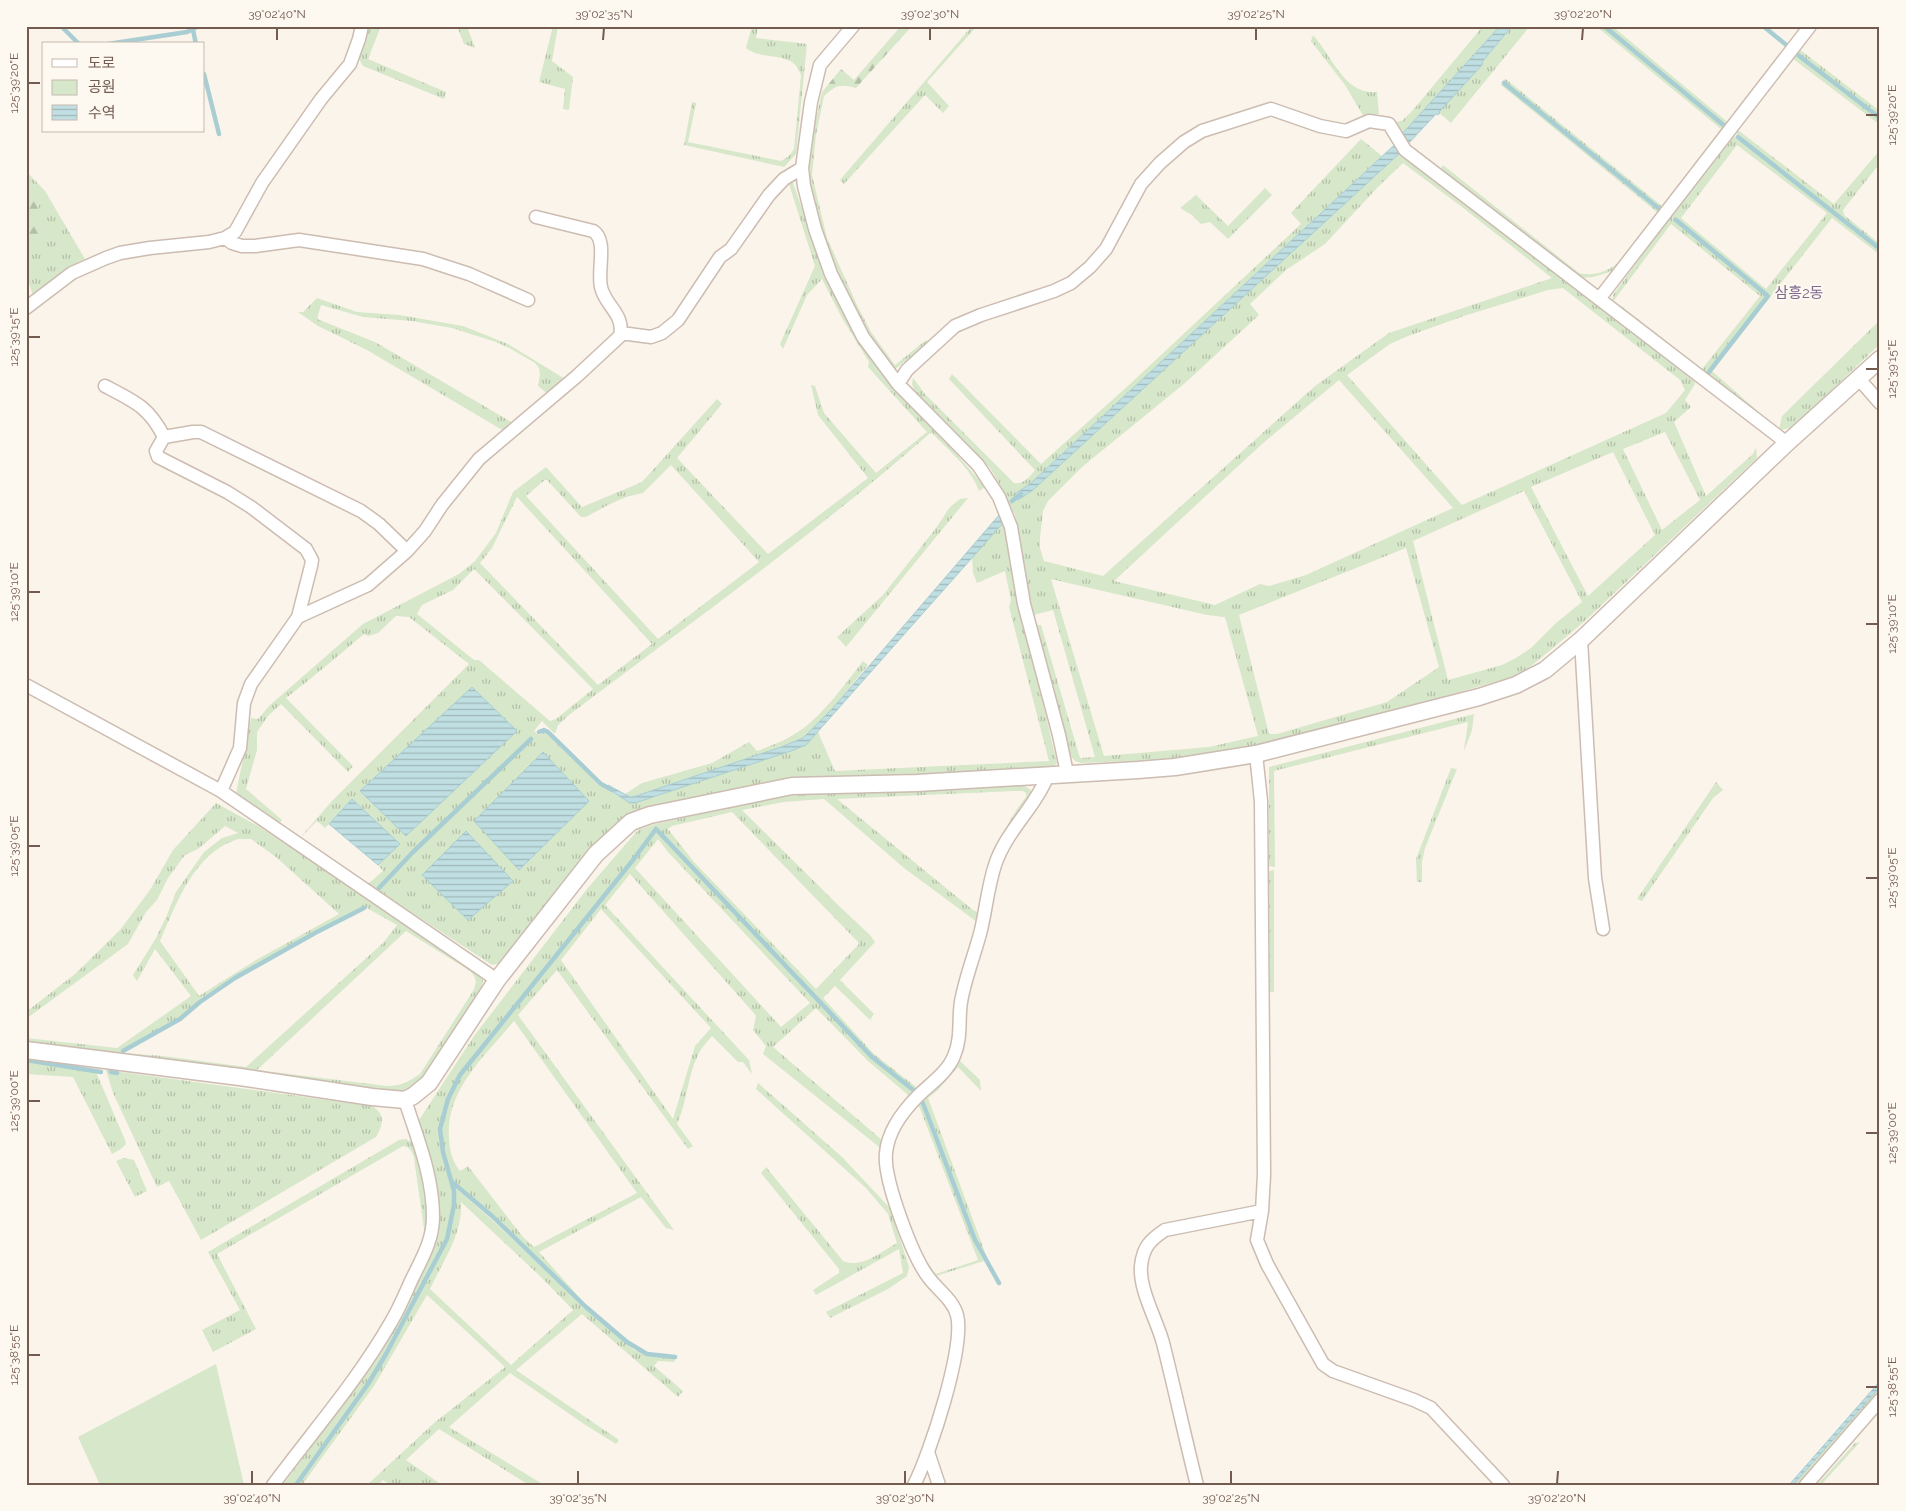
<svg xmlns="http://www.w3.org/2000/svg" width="1906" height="1511" font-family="Raleway,'Noto Sans KR',sans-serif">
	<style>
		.grass { fill: url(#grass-tufts); fill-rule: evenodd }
		.forest { fill: url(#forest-firs) }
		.park { fill: #d7e7ca }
		.water { fill: url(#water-rules); stroke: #a8ced3 }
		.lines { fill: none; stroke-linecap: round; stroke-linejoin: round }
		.stream { stroke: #a8ced3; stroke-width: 4.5 }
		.minor-casing { stroke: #ccbcb1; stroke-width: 15 }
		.tertiary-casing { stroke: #ccbcb1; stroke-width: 19 }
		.minor { stroke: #fff; stroke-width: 12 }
		.tertiary { stroke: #fff; stroke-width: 16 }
		.ticks { fill: none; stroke: #735b50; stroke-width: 2 }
		.labels { text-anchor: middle; stroke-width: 4; stroke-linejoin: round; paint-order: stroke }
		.quarter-label { font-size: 15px; fill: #80688e; stroke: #fdf8f0 }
		.neatline { fill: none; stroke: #735b50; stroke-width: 2 }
		.ticks-label { font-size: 12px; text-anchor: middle; fill: #735b50 }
	</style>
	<defs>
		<pattern id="grass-tufts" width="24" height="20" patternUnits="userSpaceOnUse" patternTransform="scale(1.25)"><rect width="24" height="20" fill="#d7e7ca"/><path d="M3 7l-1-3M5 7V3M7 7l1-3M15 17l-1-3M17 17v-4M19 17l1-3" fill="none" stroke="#b3bea6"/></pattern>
		<pattern id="forest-firs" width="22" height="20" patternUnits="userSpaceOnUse" patternTransform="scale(1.25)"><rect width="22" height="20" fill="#d7e7ca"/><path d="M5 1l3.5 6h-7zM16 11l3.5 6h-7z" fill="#b3bea6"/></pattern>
		<pattern id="water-rules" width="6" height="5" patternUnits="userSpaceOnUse" patternTransform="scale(1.25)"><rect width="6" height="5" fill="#c0dfe3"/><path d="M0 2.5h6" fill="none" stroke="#a0b8ba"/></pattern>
	</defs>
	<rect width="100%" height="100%" fill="#fbf4ea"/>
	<path class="grass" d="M 365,26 L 381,26 L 368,59 L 446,92 L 444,99 L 363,66 L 358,57 Z
		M 457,26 L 467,26 L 475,48 L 464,44 Z
		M 553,26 L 558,26 L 552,61 L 573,77 L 569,110 L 563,109 L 565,89 L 539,82 Z
		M 752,26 L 758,26 L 756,38 L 807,44 L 796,154 L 784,167 L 684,145 L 692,102 L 696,103 L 688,142 L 781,161 L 789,156 L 794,149 L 801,75 C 793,49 763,62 746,48 Z
		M 972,26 L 977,26 L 927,82 L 949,106 L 943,113 L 925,95 L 844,184 L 840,180 Z
		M 1483,26 L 1500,26 L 1401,135 L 1395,122 L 1402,121 L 1413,110 Z
		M 1512,26 L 1530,26 L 1451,123 L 1438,112 L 1483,64 L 1482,62 Z
		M 1596,26 L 1603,26 L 1728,130 L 1665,211 L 1592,154 L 1505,82 L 1503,82 L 1503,84 L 1663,215 L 1624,265 L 1610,272 L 1593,277 L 1582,278 L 1440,170 L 1443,165 L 1579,273 C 1617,282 1639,238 1658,213 L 1501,85 L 1505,79 L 1507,80 L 1662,206 L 1721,129 Z
		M 1605,26 L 1612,26 L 1731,125 L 1729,128 Z
		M 1313,35 C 1333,57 1344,95 1377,92 L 1379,114 L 1364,117 L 1345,85 L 1311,41 Z
		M 1799,49 L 1880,111 L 1880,116 L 1797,52 Z
		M 1795,54 L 1880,119 L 1880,125 L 1792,58 Z
		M 822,92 L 824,96 L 816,135 L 812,175 L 827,238 L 857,305 L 871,332 L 895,365 L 926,340 L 929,342 L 894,370 L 868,334 L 851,305 L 825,246 L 809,176 L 813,133 Z
		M 1738,130 L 1834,204 L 1880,150 L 1880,163 L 1843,210 L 1844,215 L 1880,244 L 1880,248 L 1736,133 Z
		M 1734,136 L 1880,250 L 1880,255 L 1832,218 L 1712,371 L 1769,421 L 1769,426 L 1614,308 L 1620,305 L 1702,369 L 1760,296 L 1671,224 L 1612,303 L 1613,295 L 1671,216 ZM 1737,145 L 1827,213 L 1766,289 L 1681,218 ZM 1679,220 L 1770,295 L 1708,373 L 1766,296 L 1678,223 L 1676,221 Z
		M 1361,139 L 1382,156 L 1031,483 L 1015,494 L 1017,500 L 1033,490 L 1400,153 L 1657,349 L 1694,380 L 1695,384 L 1685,400 L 1691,407 L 1674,422 L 1706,496 L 1753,454 L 1756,447 L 1757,458 L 1586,620 L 1553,648 L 1525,671 L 1515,676 L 1380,715 L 1286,740 L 1237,750 L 1157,760 L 1081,763 L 1075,761 L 1070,755 L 1035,625 L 1041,625 L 1080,758 L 1095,757 L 1053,610 L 1033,615 L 1015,515 L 1000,485 L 990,468 L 915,393 L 912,384 L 913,378 L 925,394 L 1014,483 C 1023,485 1030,477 1035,470 L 949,379 L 952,374 L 1041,464 L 1130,384 L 1301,224 L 1291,213 ZM 1403,163 L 1462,207 L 1552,278 L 1389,333 L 1315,386 L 1103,576 L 1044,561 L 1040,548 L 1040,538 L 1043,511 L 1048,501 L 1082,467 L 1185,383 L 1259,315 L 1250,304 L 1286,270 L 1325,244 L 1377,188 ZM 1563,288 L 1680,380 L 1685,390 L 1666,413 L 1462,505 L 1347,375 L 1390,344 L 1408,336 L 1467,315 L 1548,290 ZM 1339,380 L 1453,508 L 1306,575 L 1269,586 L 1260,584 L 1215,605 L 1114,581 L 1262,444 ZM 1665,432 L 1700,500 L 1662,530 L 1623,449 ZM 1613,452 L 1655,535 L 1588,596 L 1531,487 ZM 1524,491 L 1582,602 L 1556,623 L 1531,648 L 1516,658 L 1502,665 L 1448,680 L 1413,541 ZM 1406,548 L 1439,667 L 1387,702 L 1277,734 L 1269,734 L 1239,615 ZM 1051,579 L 1207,615 L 1225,617 L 1258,736 L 1209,747 L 1104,756 Z
		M 26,171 L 45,191 L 85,259 L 78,262 L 33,296 L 26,274 L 26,252 L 36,245 L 39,207 L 26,183 Z
		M 792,180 L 825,274 L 840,307 L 860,342 L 913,408 L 953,450 L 985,487 L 979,491 C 971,468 948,450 932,433 L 929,434 C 814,535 690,623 569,715 L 558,725 L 555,734 L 542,721 L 534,731 L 539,735 L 544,732 L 547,734 L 600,786 L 630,803 L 635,803 L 791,751 L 806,745 L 818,732 L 835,771 L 1049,761 L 1009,607 L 1011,600 L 1005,571 L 977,583 L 973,573 L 972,557 L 1003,523 L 1006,532 L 1015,586 L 1057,763 L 1050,770 L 823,780 L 615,827 L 592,847 L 501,963 L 492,965 L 368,884 L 383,871 L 378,865 L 399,844 L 352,799 L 325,828 L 317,821 L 299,839 L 332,801 L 469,664 L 409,617 L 396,616 L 378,633 L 368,636 L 364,634 C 338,656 312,678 286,698 L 353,766 L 348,772 L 281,704 L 268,716 L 257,732 L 257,750 L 246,789 L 282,820 L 279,824 L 236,794 L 251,718 L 258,719 L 270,705 L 363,624 L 459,574 L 475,561 L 496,533 L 513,492 L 546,467 L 582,507 L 642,482 L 717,399 L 722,404 L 677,458 L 768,554 L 868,478 L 818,415 L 811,385 L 815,386 L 824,413 L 876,473 L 927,432 L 868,367 L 869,362 L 842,318 L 822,279 L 807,295 L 783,349 L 780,344 L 815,266 L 789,184 ZM 671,465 L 759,562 L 658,639 L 526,496 L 546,479 L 581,517 L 586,517 L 608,505 L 626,497 L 643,493 ZM 517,497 L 652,644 L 598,685 L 480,563 L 492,548 ZM 474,569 L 593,689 L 556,719 L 550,721 L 479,660 L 474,660 L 417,614 L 422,605 L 453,590 ZM 530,738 L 531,740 L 413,853 L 380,888 L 379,887 L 412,852 Z
		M 1265,188 L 1272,195 L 1228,239 L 1210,222 L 1201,224 L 1192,215 L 1180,208 L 1196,195 L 1228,226 Z
		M 317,298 L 357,312 L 399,315 L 463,326 L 508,344 L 565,379 L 548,394 L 538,386 L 540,374 L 539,368 L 535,363 L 511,349 L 496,342 L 452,328 L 412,321 L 363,317 L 321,305 L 317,319 L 375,342 L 513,423 L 504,431 L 367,350 L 318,326 L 298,312 L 303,312 Z
		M 1880,320 L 1880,344 L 1795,425 L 1791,428 L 1779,430 L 1782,416 Z
		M 968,498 L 846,647 L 837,637 L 883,595 L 936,528 L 950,507 L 960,499 Z
		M 863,661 L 868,665 L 832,709 L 803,738 L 781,747 L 646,793 L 630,797 L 625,794 L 642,783 L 712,763 L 749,742 L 757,751 C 769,746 782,742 793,735 C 819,721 845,684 863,661 Z
		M 1474,714 L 1472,730 L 1464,751 L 1468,722 L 1274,771 L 1275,867 L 1269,866 L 1269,767 Z
		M 1451,768 L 1457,769 L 1425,848 L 1422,862 L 1422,882 L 1417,882 L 1416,859 Z
		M 1716,782 L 1723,790 L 1713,798 L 1642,901 L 1637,899 Z
		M 1023,785 L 1031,790 L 1030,796 L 980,910 L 978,908 C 989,869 1000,829 1026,797 L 1026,793 L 1023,791 L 1014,791 L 837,799 L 973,910 L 980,913 L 977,922 L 904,868 L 824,799 L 784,802 L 742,810 L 839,906 L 870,935 L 875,942 L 840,980 L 874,1014 L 870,1020 L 835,986 L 823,998 L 874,1054 L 920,1090 L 918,1091 L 873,1056 L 658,830 L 655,829 L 649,838 L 459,1075 L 447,1099 L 439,1129 L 442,1153 L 453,1191 L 453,1205 L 446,1238 L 386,1354 L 367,1384 L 295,1485 L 283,1485 L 370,1368 L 401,1314 L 430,1258 L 438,1236 L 439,1225 L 434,1173 L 419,1120 L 474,1036 L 587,889 L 638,830 L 655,824 L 781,796 L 956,787 ZM 732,812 L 858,942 L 859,944 L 816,989 L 694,862 L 668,829 L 672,826 Z
		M 216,803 L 258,826 L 458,958 L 481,976 L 483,980 L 481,994 L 424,1078 L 409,1089 L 394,1093 L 26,1044 L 26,1038 L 117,1048 L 191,996 L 155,949 L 137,981 L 133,975 L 156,938 L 167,915 L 176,892 L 204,852 L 222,838 L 238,833 L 225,826 L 198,849 L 185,855 L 168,878 L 157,900 L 146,912 L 128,944 L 26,1019 L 26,1012 L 75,974 L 120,930 L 150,890 L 173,850 ZM 238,839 L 251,839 L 276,857 L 339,914 L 256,960 L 199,996 L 160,941 C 177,902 194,853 238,839 ZM 362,907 L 365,907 L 397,925 L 383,943 L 246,1067 L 163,1056 L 123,1053 L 121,1051 L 179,1018 L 200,1000 L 233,977 ZM 406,931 L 470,971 C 477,978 477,982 473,991 L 420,1074 C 408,1082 401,1086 387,1086 L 257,1070 Z
		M 656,831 L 871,1058 L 916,1094 L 883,1154 L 878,1146 L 763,1054 L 766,1046 L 753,1030 L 756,1016 L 752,1011 L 630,874 L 605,905 L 749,1060 L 752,1074 L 743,1062 L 738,1062 L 712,1036 C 707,1042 701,1048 698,1055 C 687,1077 687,1103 677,1124 L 693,1146 L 688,1149 L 557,970 L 518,1015 L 674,1230 L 666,1228 L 641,1197 L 539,1252 L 587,1306 L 494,1216 L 451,1181 L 444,1152 L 441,1129 L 449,1099 L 461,1076 L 634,861 ZM 658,839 L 668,852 L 810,1003 L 781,1027 L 635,868 ZM 601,909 L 711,1028 L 695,1046 L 673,1119 L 561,960 ZM 816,1008 L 868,1061 L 907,1094 L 908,1097 L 896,1113 L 882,1140 L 773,1047 ZM 514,1021 L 637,1193 L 534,1247 L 523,1237 L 468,1166 L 460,1171 C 452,1161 450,1151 449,1139 C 445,1090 485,1056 514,1021 Z
		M 1274,870 L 1274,992 L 1270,992 L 1269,871 Z
		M 959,1060 L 980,1080 L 981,1091 L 958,1067 L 938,1090 L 928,1098 L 987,1258 L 977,1240 L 925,1102 L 922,1101 L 922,1106 L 977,1248 L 984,1261 L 933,1277 L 914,1245 L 936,1274 L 978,1260 L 919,1106 C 904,1113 894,1142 891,1157 L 888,1157 L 897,1128 Z
		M 26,1061 L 96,1072 L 125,1140 L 126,1144 L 121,1149 L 112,1154 L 73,1077 L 26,1074 Z
		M 106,1070 L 372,1106 C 386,1114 383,1125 376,1137 L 201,1240 L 169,1181 L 157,1187 L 113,1093 Z
		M 758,1083 L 842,1157 L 890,1208 L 909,1267 L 907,1276 L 888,1289 L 830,1318 L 826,1312 L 903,1273 L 899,1249 L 816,1295 L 813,1290 L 839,1273 L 839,1269 L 761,1173 L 766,1167 L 843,1261 C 861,1269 881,1252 897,1243 L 888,1214 L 866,1188 L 756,1089 Z
		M 406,1139 L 413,1143 C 420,1167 433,1212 425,1236 L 414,1158 C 412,1151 410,1147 403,1146 L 217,1254 L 256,1329 L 213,1352 L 202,1330 L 240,1310 L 208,1252 L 399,1140 Z
		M 124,1158 L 134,1160 L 147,1191 L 135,1197 L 116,1161 Z
		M 453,1186 L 491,1219 L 584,1307 L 634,1350 L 654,1356 L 676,1358 L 674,1362 L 658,1361 L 654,1366 L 683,1391 L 678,1397 L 582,1314 L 516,1370 L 619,1440 L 616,1444 L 584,1424 L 510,1373 L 449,1427 L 544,1485 L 529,1485 L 439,1429 L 406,1460 L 442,1485 L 391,1485 L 383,1480 L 378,1485 L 367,1485 L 434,1423 L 505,1367 L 427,1295 L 374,1386 L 302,1485 L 297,1485 L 369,1385 L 411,1312 L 448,1239 L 456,1205 ZM 461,1202 L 542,1278 L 573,1310 L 511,1365 L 430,1289 C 443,1261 463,1234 461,1202 Z
		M 1880,1387 L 1880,1392 L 1798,1485 L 1793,1485 Z
		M 1860,1442 L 1821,1485 L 1817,1485 L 1855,1443 Z"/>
	<path class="forest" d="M 901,26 L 912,26 L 856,88 C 839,84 837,85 824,96 L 822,92 L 841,69 L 854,80 Z
		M 26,183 C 34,198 49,219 43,236 C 41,243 32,248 26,252 Z"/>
	<path class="park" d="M 216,1364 L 244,1485 L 100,1485 L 78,1437 Z"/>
	<path class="water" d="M 1500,26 L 1512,26 L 1482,62 L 1483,64 L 1439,112 L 1440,113 L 1438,115 L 1436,114 L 1408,144 L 1401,135 Z
		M 1396,145 L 1400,153 L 1033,490 L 1018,500 L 1015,494 L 1031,483 L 1392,147 Z
		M 999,515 L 1003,523 L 806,745 L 791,751 L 635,803 L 630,803 L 606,788 L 608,785 L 630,797 L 636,796 L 781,747 L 803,738 L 832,709 Z
		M 472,687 L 517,731 L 406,836 L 360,791 Z
		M 543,752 L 589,801 L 519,870 L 474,821 Z
		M 352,799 L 400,844 L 378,865 L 329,824 Z
		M 466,831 L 513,881 L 468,920 L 422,875 Z
		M 1880,1381 L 1880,1387 L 1793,1485 L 1789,1485 Z"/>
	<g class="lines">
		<path class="stream" d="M 61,26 L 79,44
			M 1604,26 L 1727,128
			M 1763,26 L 1790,48
			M 193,30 L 196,44
			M 108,44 L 187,32 L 199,26
			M 1798,55 L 1880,118
			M 204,74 L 219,134
			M 1504,83 L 1663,212
			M 1738,137 L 1880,249
			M 1676,220 L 1768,296 L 1709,372
			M 1012,501 L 1021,494
			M 539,732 L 544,730 L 548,732 L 601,784 L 612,790
			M 379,888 L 413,852 L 531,739
			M 123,1051 L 180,1019 L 200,1002 L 235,978 L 315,933 L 364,908
			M 26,1060 L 101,1072
			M 111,1072 L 117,1073
			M 923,1103 L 975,1240 L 999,1283
			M 452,1182 L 492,1216 L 586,1307 L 627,1342 L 647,1354 L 675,1357
			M 296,1485 L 368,1384 L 386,1354 L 447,1239 L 454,1205 L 454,1191 L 443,1152 L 440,1129 L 448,1099 L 460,1075 L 633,860 L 656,829 L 872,1057 L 917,1093"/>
		<defs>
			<path id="minor" d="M 853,26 L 820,65 L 811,102 L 802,168 L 804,186 L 815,229 L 831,274 L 863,337 L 898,384 L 978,465 L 999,497 L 1011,527 L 1024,604 L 1059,735 L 1067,773
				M 225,238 L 232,243 L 242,246 L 255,246 L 299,240 L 423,259 L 469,274 L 528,300
				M 1599,299 L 1810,26
				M 26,308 L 72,273 L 106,258 L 120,253 L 150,248 L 209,242 L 225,238 L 235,232 L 262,183 L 321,99 L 350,64 L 359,39 L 362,26
				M 621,333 L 651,337 L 662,333 L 678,320 L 720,257 L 731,249 L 769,195 L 784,179 L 802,168
				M 1859,379 L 1880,403
				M 898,384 L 907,370 L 955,326 L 981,315 L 1054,291 L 1071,283 L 1090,267 L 1106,249 L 1141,184 L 1160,163 L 1184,142 L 1202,131 L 1271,109 L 1320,126 L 1346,131 L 1369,121 L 1389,124 L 1405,150 L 1787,443
				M 105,386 C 134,401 149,407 164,437
				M 298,617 L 311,566 L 312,560 L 306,549 L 251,507 L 227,492 L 158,457 L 156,451 L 164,437 L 193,432 L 201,432 L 361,511 L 379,524 L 407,551
				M 1581,640 L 1595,878 L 1603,929
				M 26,685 L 221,791 L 497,980
				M 1256,754 L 1261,801 L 1264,1175 L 1262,1211 L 1257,1240 L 1267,1264 L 1323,1364 L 1333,1371 L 1414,1400 L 1431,1408 L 1503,1485
				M 221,791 L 240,748 L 244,703 L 251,684 L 298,617 L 368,585 L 407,551 L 425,531 L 442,505 L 479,459 L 577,376 L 620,336 C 625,314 605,306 601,287 C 597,270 608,240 593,231 L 536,217
				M 928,1452 L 939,1485
				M 273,1485 C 313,1431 358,1380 391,1322 C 399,1309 405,1294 411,1281 C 421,1260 433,1241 433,1217 C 433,1175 417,1138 405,1100
				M 914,1485 C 930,1454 965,1347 957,1315 C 953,1300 938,1290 929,1278 C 913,1258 883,1179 886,1153 C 888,1131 902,1112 918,1096 C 930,1084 947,1073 954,1056 C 962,1037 958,1021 961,1002 C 965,978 975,954 981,930 C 986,909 988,886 995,865 C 1006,831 1035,808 1048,775
				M 1197,1485 C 1185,1438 1175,1390 1163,1343 C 1157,1320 1139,1290 1141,1266 C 1143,1247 1150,1240 1165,1230 L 1262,1211
				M 1806,1485 L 1880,1400"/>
			<path id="tertiary" d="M 26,1050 L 240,1077 L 372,1097 L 405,1100 L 413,1096 L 429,1083 L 497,980 L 596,854 L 631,822 L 650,815 L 792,786 L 917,783 L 1138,770 L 1175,767 L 1256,754 L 1479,697 L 1516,685 L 1545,670 L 1581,640 L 1787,443 L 1880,359"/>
		</defs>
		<use href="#minor" class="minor-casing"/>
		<use href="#tertiary" class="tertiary-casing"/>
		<use href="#minor" class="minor"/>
		<use href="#tertiary" class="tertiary"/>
	</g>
	<path class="ticks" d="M 277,40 L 277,28M 603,40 L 604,28M 930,40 L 930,28M 1256,40 L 1256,28M 1582,40 L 1583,28M 28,83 L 40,83M 1866,115 L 1878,115M 28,337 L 40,337M 1866,369 L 1878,369M 28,592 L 40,592M 1866,624 L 1878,624M 28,846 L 40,846M 1866,878 L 1878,878M 28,1101 L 40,1101M 1866,1133 L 1878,1133M 28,1355 L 40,1355M 1866,1387 L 1878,1387M 252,1484 L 252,1471M 578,1484 L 578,1471M 905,1484 L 905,1471M 1231,1484 L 1231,1471M 1557,1484 L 1558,1471"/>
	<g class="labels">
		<g class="quarter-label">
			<text x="1799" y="298">삼흥2동</text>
		</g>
	</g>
	<rect width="1906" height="1511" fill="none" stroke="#fdf8f0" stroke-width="55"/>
	<rect x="42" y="42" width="162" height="90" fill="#fdf8f0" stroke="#c6b9b0"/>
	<rect x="52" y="59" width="25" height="8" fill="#ffffff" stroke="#c6b9b0"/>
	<text x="88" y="68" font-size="15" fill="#735b50">도로</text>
	<rect x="52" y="80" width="25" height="15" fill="#d7e7ca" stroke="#c6b9b0"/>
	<text x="88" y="92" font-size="15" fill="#735b50">공원</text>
	<rect x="52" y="105" width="25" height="15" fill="url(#water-rules)" stroke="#c6b9b0"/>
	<text x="88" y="118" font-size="15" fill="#735b50">수역</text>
	<rect x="28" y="28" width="1850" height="1456" class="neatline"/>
	<g class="ticks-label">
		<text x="277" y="18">39°02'40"N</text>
		<text x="604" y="18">39°02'35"N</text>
		<text x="930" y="18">39°02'30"N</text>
		<text x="1256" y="18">39°02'25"N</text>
		<text x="1583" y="18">39°02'20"N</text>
		<text transform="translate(14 83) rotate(-90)" y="4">125°39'20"E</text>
		<text transform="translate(1892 115) rotate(-90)" y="4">125°39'20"E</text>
		<text transform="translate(14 337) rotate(-90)" y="4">125°39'15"E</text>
		<text transform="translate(1892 369) rotate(-90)" y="4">125°39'15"E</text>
		<text transform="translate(14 592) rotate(-90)" y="4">125°39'10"E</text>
		<text transform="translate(1892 624) rotate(-90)" y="4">125°39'10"E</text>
		<text transform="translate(14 846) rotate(-90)" y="4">125°39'05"E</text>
		<text transform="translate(1892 878) rotate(-90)" y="4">125°39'05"E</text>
		<text transform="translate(14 1101) rotate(-90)" y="4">125°39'00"E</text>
		<text transform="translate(1892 1133) rotate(-90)" y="4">125°39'00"E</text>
		<text transform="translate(14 1355) rotate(-90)" y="4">125°38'55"E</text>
		<text transform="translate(1892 1387) rotate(-90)" y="4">125°38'55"E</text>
		<text x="252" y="1502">39°02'40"N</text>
		<text x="578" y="1502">39°02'35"N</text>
		<text x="905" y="1502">39°02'30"N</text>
		<text x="1231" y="1502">39°02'25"N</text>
		<text x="1557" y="1502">39°02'20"N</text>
	</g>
</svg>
